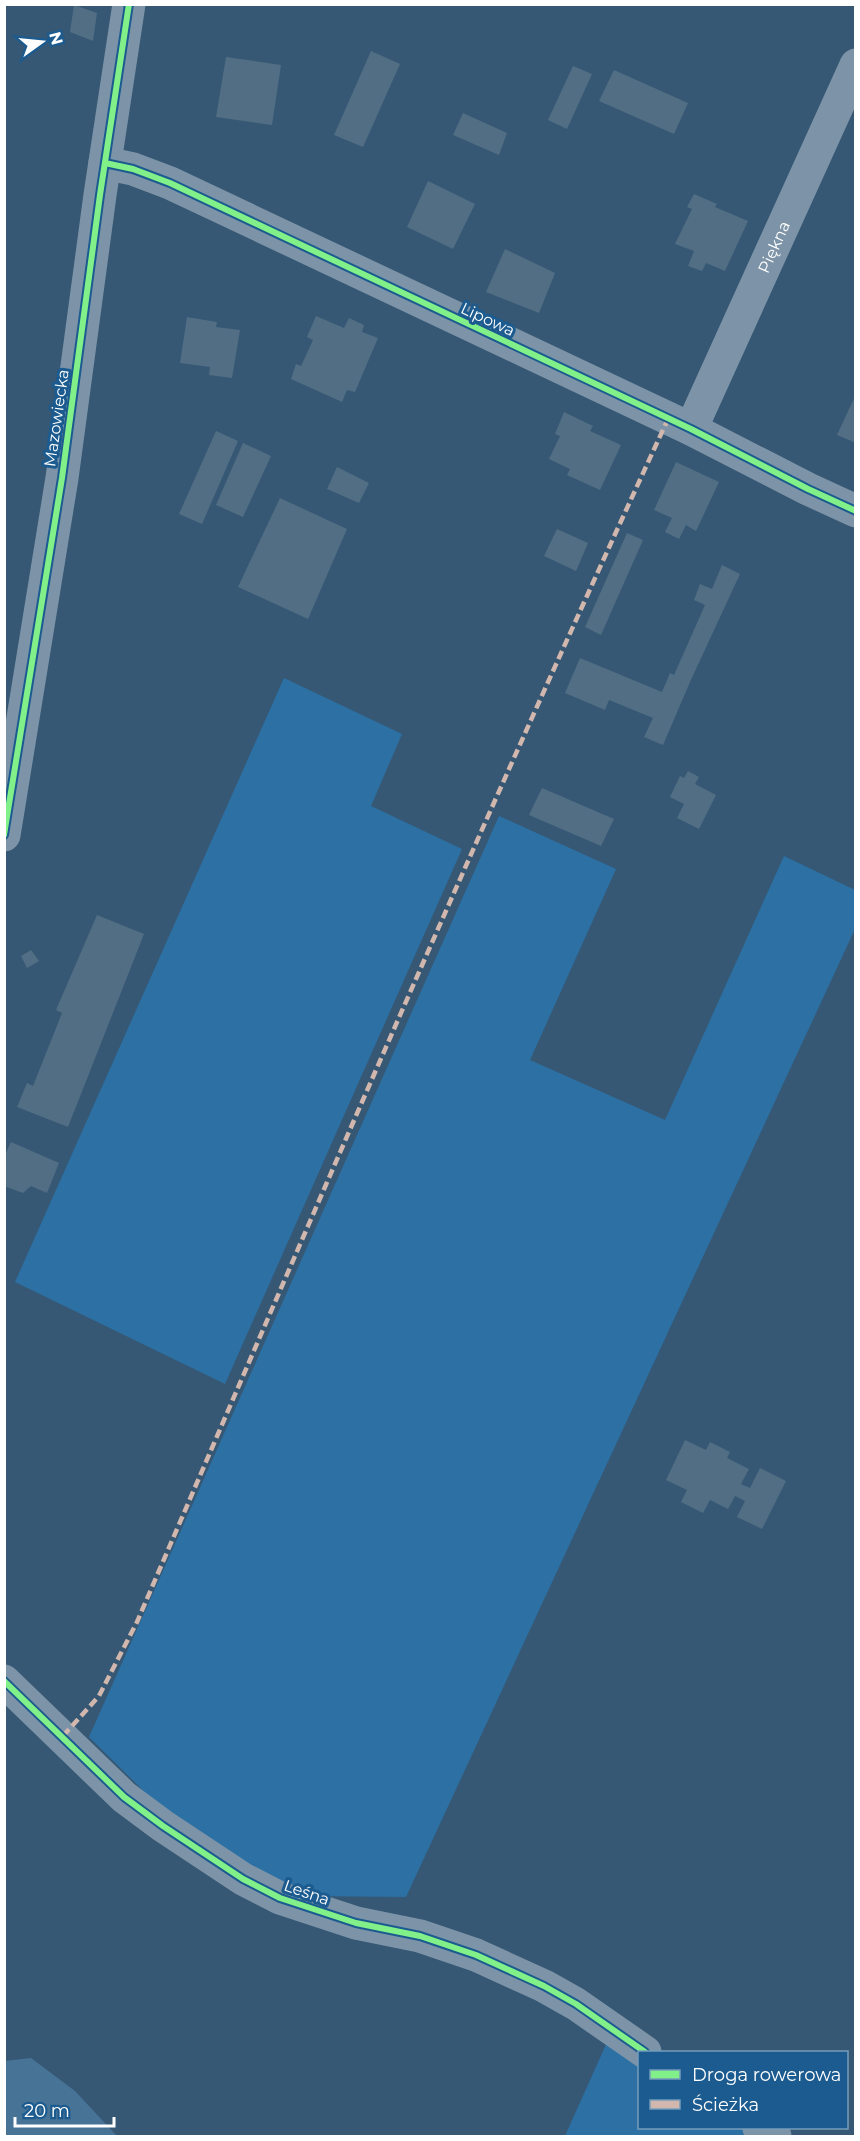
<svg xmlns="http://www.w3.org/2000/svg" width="860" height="2141" font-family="Montserrat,sans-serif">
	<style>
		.green { fill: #2c70a4 }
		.water { fill: #477397 }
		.building { fill: #526e84 }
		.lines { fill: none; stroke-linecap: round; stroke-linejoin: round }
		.minor { stroke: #7d94a8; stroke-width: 33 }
		.quiet { stroke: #d1b7ad; stroke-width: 4.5; stroke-dasharray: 9 4.5; stroke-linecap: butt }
		.cycleway-casing { stroke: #1b5b8f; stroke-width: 10 }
		.cycleway { stroke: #82f089; stroke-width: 6 }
		.labels { text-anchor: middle; stroke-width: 6; stroke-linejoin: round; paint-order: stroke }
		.street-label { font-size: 16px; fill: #fff; stroke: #1b5b8f }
	</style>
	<rect width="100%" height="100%" fill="#365874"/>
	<path class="green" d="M 284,678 L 402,734 L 371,806 L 462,849 L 225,1384 L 15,1282 Z
		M 499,816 L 616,869 L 530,1060 L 665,1120 L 784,856 L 855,890 L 855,929 L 406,1897 L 301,1896 L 182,1829 L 89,1737 Z
		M 608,2040 L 639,2060 L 640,2128 L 745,2128 L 759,2136 L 565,2136 Z"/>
	<path class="water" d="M 31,2058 L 75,2091 L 117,2136 L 5,2136 L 5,2061 Z"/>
	<path class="building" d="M 74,5 L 97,13 L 93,41 L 70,32 Z
		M 371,51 L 400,64 L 363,147 L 334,135 Z
		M 226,57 L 281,65 L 272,125 L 216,117 Z
		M 573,66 L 592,74 L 567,129 L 548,120 Z
		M 614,70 L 688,103 L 674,134 L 599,101 Z
		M 463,113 L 507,133 L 499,155 L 453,135 Z
		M 428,181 L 475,204 L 453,249 L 407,227 Z
		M 694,194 L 717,204 L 715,207 L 748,221 L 725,271 L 706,263 L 702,271 L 688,266 L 694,251 L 675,244 L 692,209 L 687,207 Z
		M 505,249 L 555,273 L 539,313 L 486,292 Z
		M 316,316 L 344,328 L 349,318 L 364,325 L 362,332 L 378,338 L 355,392 L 347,390 L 342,402 L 291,379 L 296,364 L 301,366 L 313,340 L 307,337 Z
		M 187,317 L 217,322 L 216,327 L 240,330 L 232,378 L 209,375 L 210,367 L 180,363 Z
		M 856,394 L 856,443 L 837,435 Z
		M 564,412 L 593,426 L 590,431 L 621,445 L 600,490 L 567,475 L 570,469 L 549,459 L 560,436 L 555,434 Z
		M 216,431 L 238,441 L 202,524 L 179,514 Z
		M 243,443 L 271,456 L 243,517 L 216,505 Z
		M 676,462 L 719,482 L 696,531 L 686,525 L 679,539 L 665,532 L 672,518 L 654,510 Z
		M 337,467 L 369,483 L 359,503 L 327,489 Z
		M 280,498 L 347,529 L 308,619 L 238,587 Z
		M 557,529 L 588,543 L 576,571 L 544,556 Z
		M 627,533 L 643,540 L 601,635 L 585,627 Z
		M 722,565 L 740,574 L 690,682 L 663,745 L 644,737 L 653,718 L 609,700 L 605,710 L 565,693 L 580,658 L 662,692 L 670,673 L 674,675 L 705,605 L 694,600 L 700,584 L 712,589 Z
		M 688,771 L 699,777 L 695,784 L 716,795 L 699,829 L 677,818 L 684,804 L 670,797 L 680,776 L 684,778 Z
		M 542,788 L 614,819 L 601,846 L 529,815 Z
		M 97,915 L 144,934 L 68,1127 L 17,1107 L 27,1083 L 33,1086 L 62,1013 L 56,1010 Z
		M 31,950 L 39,961 L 27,968 L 21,956 Z
		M 11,1142 L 59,1163 L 47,1193 L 31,1186 L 23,1193 L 4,1186 L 4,1157 Z
		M 685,1440 L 706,1450 L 710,1442 L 730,1452 L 727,1458 L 749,1469 L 741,1484 L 750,1488 L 760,1468 L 786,1481 L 762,1529 L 737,1517 L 745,1501 L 735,1496 L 728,1509 L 710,1500 L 703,1513 L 681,1502 L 687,1490 L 666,1480 Z"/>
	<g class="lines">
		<g class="minor">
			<path d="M 105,163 L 133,169 L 170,183 L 691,429 L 808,489 L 856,511"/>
			<path id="s1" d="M 691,429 L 856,65"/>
			<path d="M 4,835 L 62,478 L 100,195 L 129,4"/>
			<path d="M 4,1681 L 124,1797 L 163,1826 L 243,1879 L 280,1898 L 356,1923 L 420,1936 L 476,1955 L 544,1986 L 576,2004 L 645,2052"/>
			<path d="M 759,2128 L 775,2136"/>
		</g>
		<path class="quiet" d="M 63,1736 L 99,1696 L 137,1622 C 310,1220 484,817 668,419"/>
		<defs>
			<path id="cycleway" d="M 105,163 L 133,169 L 170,183 L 691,429 L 808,489 L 856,511
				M 4,835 L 62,478 L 100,195 L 129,4
				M 4,1681 L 124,1797 L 163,1826 L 243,1879 L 280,1898 L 356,1923 L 420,1936 L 476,1955 L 544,1986 L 576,2004 L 645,2052"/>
		</defs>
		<use href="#cycleway" class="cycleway-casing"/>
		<use href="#cycleway" class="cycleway"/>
	</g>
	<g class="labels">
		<g class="street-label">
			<text dy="6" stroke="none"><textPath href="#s1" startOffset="200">Piękna</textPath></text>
			<text transform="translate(488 319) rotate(25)" y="6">Lipowa</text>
			<text transform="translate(56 418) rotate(-82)" y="6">Mazowiecka</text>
			<text transform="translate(307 1892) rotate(19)" y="6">Leśna</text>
		</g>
	</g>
	<rect width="860" height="2141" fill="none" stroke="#ffffff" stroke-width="12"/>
	<rect x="638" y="2051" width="210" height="78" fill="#1b5b8f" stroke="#769dbc" stroke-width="1.5"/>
	<rect x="650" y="2070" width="30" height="9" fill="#82f089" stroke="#769dbc" stroke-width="1.5"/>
	<text x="692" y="2081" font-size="18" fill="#ffffff">Droga rowerowa</text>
	<rect x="650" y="2100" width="30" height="9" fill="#d1b7ad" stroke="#769dbc" stroke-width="1.5"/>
	<text x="692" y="2111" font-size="18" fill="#ffffff">Ścieżka</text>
	<g transform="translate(42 42) rotate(75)" stroke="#1b5b8f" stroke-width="4.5" paint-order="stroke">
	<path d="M0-4.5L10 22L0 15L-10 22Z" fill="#ffffff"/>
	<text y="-9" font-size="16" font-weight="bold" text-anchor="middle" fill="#ffffff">N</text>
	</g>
	<path d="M15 2117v9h99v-9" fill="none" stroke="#ffffff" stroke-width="3"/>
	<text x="24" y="2117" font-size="18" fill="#ffffff" stroke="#1b5b8f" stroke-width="4.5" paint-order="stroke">20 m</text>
</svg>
